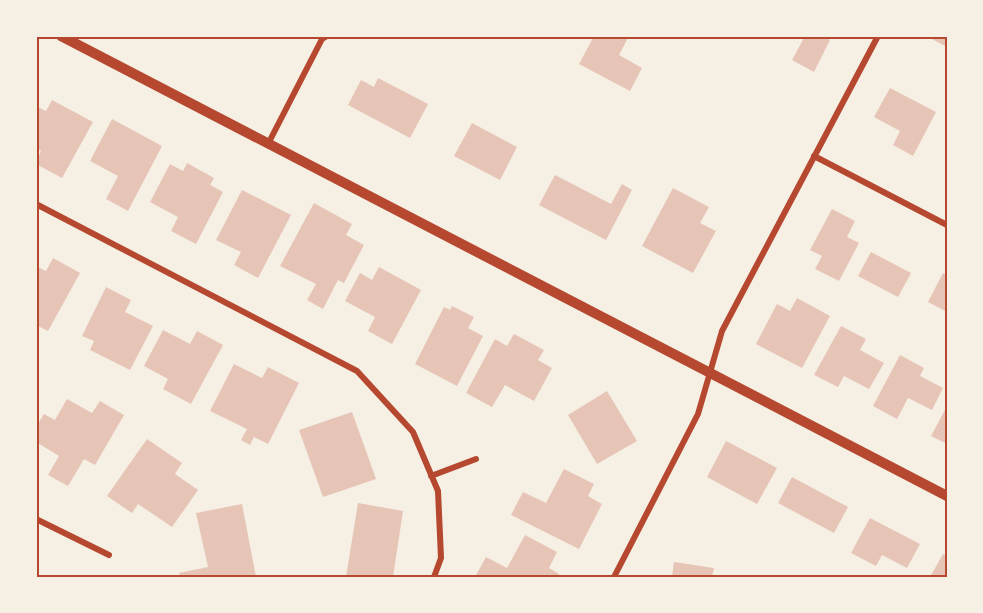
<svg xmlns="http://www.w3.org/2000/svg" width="983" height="613" font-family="'Titillium Web',sans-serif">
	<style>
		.building { fill: #e6c5b7 }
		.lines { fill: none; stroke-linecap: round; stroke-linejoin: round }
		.minor { stroke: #b5482f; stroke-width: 6 }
		.tertiary { stroke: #b5482f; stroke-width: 10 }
		.neatline { fill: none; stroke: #b5482f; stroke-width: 2 }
	</style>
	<rect width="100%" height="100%" fill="#f6efe4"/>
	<path class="building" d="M 594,36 L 629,36 L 619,55 L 642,68 L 630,91 L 579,64 Z
		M 805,36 L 822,36 L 830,40 L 814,72 L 792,60 Z
		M 926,36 L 947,36 L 947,47 Z
		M 378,78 L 428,104 L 410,138 L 348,105 L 361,80 L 374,87 Z
		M 890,88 L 936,112 L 913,156 L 893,145 L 900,131 L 874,117 Z
		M 52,100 L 93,122 L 62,178 L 36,164 L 41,151 L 36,148 L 36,106 L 46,111 Z
		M 112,119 L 162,146 L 128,211 L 106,199 L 118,176 L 90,161 Z
		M 472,123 L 517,147 L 500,180 L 454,156 Z
		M 187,163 L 214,178 L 210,185 L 223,192 L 196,244 L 171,231 L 178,217 L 150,202 L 170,164 L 183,171 Z
		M 555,175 L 611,204 L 622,184 L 632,190 L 606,240 L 539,205 Z
		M 673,188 L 709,207 L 700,223 L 716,231 L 693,273 L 642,246 Z
		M 242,190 L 291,215 L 258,278 L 234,265 L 241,252 L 216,240 Z
		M 314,203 L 352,224 L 346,235 L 364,245 L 344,283 L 338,280 L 323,309 L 307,300 L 316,284 L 280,266 Z
		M 832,209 L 855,221 L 847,237 L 859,243 L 839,281 L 815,269 L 822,256 L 810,250 Z
		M 871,252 L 911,273 L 898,297 L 858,276 Z
		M 53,258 L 80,273 L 48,331 L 36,325 L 36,266 L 46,271 Z
		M 379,267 L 421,290 L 392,344 L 368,331 L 375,317 L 345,301 L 360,273 L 372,280 Z
		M 943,273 L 947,275 L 947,312 L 928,302 Z
		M 106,287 L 131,300 L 125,312 L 153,326 L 130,370 L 90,350 L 94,341 L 82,336 Z
		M 797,298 L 830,316 L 802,368 L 756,344 L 777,304 L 790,311 Z
		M 452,306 L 474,317 L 468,328 L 483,336 L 457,386 L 415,364 L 444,307 L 450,310 Z
		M 841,326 L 866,339 L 860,350 L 884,363 L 869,389 L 844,376 L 838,387 L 814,375 Z
		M 163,330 L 190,344 L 197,331 L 223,345 L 191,404 L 163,389 L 168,379 L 144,366 Z
		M 514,334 L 544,350 L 538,360 L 552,368 L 534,401 L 505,385 L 492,407 L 466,393 L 495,339 L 507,346 Z
		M 900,355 L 924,368 L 920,376 L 943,388 L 932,410 L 908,398 L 897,419 L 873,406 Z
		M 234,364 L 262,378 L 268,367 L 299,383 L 268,444 L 254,437 L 250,445 L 241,440 L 247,429 L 210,411 Z
		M 607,391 L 637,441 L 597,464 L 568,415 Z
		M 67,399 L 92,413 L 100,401 L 124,415 L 95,465 L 84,459 L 68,486 L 48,475 L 59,456 L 36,442 L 36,427 L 44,414 L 55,420 Z
		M 947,406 L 947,444 L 931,436 Z
		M 352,412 L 376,479 L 323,497 L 299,430 Z
		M 147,439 L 182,463 L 175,474 L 198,490 L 172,527 L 138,504 L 132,513 L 107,496 Z
		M 726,441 L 777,468 L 757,504 L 707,477 Z
		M 564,469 L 594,484 L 588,496 L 602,504 L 579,549 L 511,515 L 523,492 L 546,503 Z
		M 792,477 L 848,507 L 834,533 L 778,503 Z
		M 358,503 L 403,511 L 393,577 L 346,577 Z
		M 242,504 L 256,577 L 180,577 L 179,573 L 208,567 L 196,513 Z
		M 870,518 L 920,544 L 907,568 L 882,555 L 876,566 L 851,553 Z
		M 525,535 L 557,552 L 549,568 L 559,574 L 558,577 L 475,577 L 486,557 L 507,568 Z
		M 943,554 L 947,556 L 947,577 L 930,577 Z
		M 674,562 L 714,568 L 712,577 L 672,577 Z"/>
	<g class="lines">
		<path class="minor" d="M 268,144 L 322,39 L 327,36
			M 814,156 L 947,225
			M 36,204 L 357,371 L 413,432 L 438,491 L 441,558 L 434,577
			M 431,476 L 476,459
			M 36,519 L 109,555
			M 614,577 L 698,414 L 722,331 L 878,36"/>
		<path class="tertiary" d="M 61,36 L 947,496"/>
	</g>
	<rect width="983" height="613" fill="none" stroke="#f6efe4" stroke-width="75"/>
	<rect x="38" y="38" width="908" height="538" class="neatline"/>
</svg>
